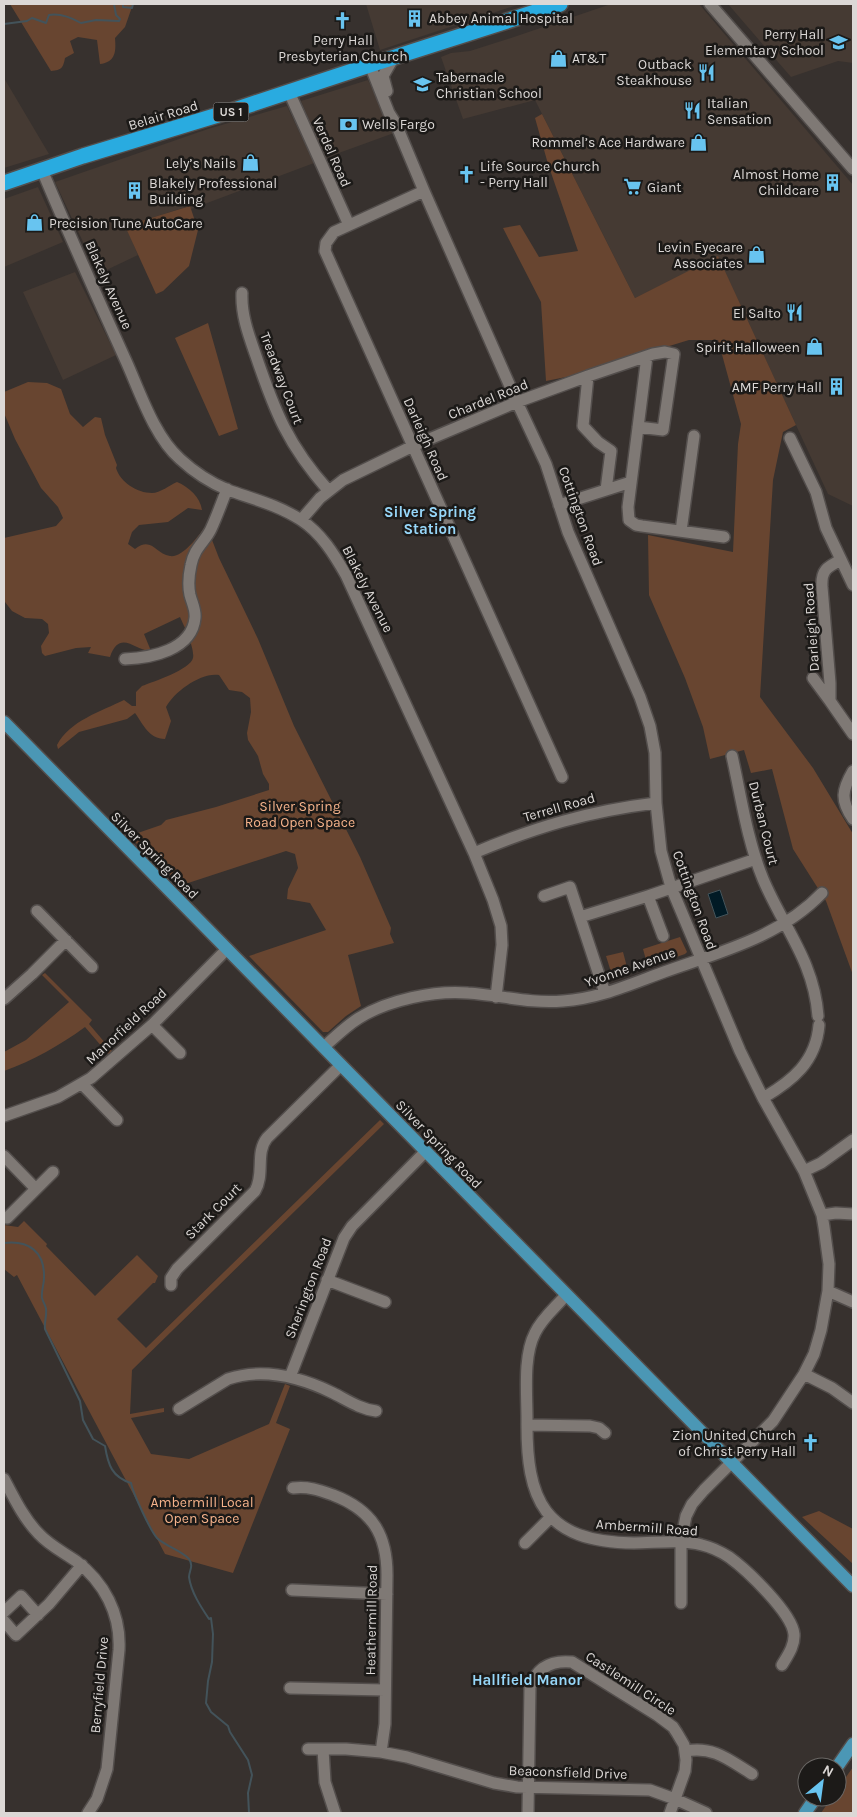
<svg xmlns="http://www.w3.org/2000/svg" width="857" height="1817" font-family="Karla,sans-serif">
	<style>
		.built { fill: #453a33 }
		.green { fill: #684530 }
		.water { fill: #011a25; stroke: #43535a }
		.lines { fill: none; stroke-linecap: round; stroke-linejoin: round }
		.stream { stroke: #43535a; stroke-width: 2 }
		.minor-casing { stroke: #534e4c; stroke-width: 14 }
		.major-casing { stroke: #534e4c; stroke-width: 15 }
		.highway-casing { stroke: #534e4c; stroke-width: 18 }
		.minor { stroke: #7f7975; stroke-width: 11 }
		.major { stroke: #4b97b5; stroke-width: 12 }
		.highway { stroke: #29abe0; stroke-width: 15 }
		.labels { text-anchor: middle; stroke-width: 5; stroke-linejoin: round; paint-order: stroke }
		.shield { fill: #1c1a18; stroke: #a29f9d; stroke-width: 1 }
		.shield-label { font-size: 12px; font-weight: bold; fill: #dcd8d6 }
		.poi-label { font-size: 14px; fill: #dcd8d6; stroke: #1c1a18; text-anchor: end }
		.street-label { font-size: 14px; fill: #dcd8d6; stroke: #1c1a18 }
		.park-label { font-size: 14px; fill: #f6b38b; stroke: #1c1a18 }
		.neighbourhood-label { font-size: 15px; font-weight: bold; fill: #97d7f9; stroke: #1c1a18 }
	</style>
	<rect width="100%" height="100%" fill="#37312e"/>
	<path class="built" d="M 366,4 L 520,4 L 380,50 Z
		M 611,4 L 699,4 L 853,185 L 853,506 L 828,494 L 718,257 L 635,298 L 535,100 L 463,119 L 441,57 L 451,53 L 470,51 L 511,38 Z
		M 728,4 L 853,4 L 853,63 L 838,61 L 791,77 Z
		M 4,78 L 49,154 L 4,168 Z
		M 368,80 L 394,133 L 325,158 L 301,101 Z
		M 287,106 L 314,163 L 191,209 L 189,206 L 126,226 L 138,255 L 98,274 L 55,182 L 208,129 Z
		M 38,187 L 63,242 L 4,267 L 4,199 Z
		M 75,272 L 116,355 L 63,380 L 23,292 Z"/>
	<path class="green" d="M 10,4 L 133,4 L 125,27 L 115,38 C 116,51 116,62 100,64 L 97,40 L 78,37 L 70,41 L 74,53 L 65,58 C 63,68 62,70 51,71 Z
		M 542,114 L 635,298 L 718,256 L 796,425 L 783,432 L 773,480 L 760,697 L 813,768 L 853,834 L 853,975 L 826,901 L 793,849 L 772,769 L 751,773 L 744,750 L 710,759 L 703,727 L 685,678 L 649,595 L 648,535 L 733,552 L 738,444 L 741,424 L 718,340 L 689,340 L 571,376 L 546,381 L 541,302 L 503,228 L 520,225 L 539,257 L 578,251 L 548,164 L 535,118 Z
		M 190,206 L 198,230 L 189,266 L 163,291 L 156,294 L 125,226 Z
		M 208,323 L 238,429 L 219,436 L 175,338 Z
		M 28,382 L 47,383 L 61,389 L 70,414 L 83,427 L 95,417 L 101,418 L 105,435 L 117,465 L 116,468 C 120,482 137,493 152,493 C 160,493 170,485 177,482 C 189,487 200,497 202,510 L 188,508 L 168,522 L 139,525 L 132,532 L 128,544 L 135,549 C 152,536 155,554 170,556 C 183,558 198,536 205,527 L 207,527 L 219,558 L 258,639 L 294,726 L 360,857 L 391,928 L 390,934 L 394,943 L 348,955 L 361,1006 L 346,1016 L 328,1032 L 323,1032 L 249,956 L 326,930 L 310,903 L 287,899 L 288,889 L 298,868 L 295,854 L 286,851 L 179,886 L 129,836 L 161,825 L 166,820 L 216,807 L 269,790 L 269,784 L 263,774 L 258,756 L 248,740 L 247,733 L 251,712 L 250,698 L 242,692 L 229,690 L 219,675 C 201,672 174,692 166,707 L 171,721 L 165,739 C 149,739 143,724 135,713 L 127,719 L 79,732 L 58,749 L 57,745 C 69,721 102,711 124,700 L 132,706 L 136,706 L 136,692 L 142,686 C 153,682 191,669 193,658 C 195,648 184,626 180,617 L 144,634 L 151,651 C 136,652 120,628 110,657 L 88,653 L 91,647 L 76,648 L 45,656 L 42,653 L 41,646 L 49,633 L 48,624 L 42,619 L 25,618 L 12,611 L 5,602 L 4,538 L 56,526 L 63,518 L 58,507 L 41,488 L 15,439 L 4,413 L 4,392 Z
		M 680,937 L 687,952 L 685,954 L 648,967 L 643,949 Z
		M 623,952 L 627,967 L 611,972 L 606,956 Z
		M 45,973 L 92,1020 L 89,1024 L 112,1051 L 109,1055 L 85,1027 C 59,1046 34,1060 4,1071 L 4,1052 L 26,1040 L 69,1002 L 42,975 Z
		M 380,1120 L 384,1124 L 132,1370 L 130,1414 L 164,1408 L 164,1412 L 131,1418 L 151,1454 L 189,1459 L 269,1424 L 285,1384 L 290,1386 L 276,1423 L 290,1429 L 233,1573 L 165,1554 L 17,1275 L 14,1277 L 4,1269 L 4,1225 L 18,1227 L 24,1221 L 47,1244 L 46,1246 L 95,1296 L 137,1255 L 158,1276 L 155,1283 L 153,1283 L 117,1319 L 146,1348 Z
		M 819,1511 L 853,1529 L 853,1564 L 802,1517 Z
		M 853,1767 L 853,1813 L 821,1813 L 832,1797 L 837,1797 L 837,1790 Z"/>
	<path class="water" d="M 720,890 L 728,914 L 716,918 L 708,894 Z"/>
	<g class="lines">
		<path class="stream" d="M 123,4 L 123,7 L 132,8 L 133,4
			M 4,24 L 27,21 L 32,18 L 46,23 L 49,15 C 60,13 72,18 81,23 L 96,20 L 119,21 L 120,19 L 116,15 L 114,4
			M 4,1243 C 29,1240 45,1252 44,1278 C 44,1285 41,1291 42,1298 C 43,1302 46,1306 46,1309 C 47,1316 44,1322 45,1329 L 80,1401 L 83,1420 L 93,1439 L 105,1446 C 108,1465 112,1477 131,1483 C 133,1493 150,1530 157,1538 C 165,1546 181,1550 189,1559 C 194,1566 189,1571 189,1577 C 191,1592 201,1607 209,1619 L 211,1618 L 213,1634 L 212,1662 L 208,1681 L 206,1703 L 211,1712 L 228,1726 L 230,1732 L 248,1760 L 252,1775 L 248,1793 L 249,1813"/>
		<defs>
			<path id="minor" d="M 710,4 L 853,169
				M 370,65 L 389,113 L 396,124 L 424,191 L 517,402 L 546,464 L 568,532 L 640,697 L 650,726 L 655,753 L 656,803 L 661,851 L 671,887 L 740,1051 L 763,1098 L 804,1171 L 822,1215 L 824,1227 L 829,1264 L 828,1291 L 821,1330 L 814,1354 L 804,1374 L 773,1421 L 704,1490 L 692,1504 L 686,1516 L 681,1541 L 681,1603
				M 387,91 L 383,76 L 394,57
				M 289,92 L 349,225
				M 42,170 C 69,234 97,297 126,361 C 140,392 154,436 180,459 C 193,471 211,483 228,490 C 253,499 278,505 301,520 C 321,533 334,554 346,575 L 474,853 L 493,900 L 501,926 L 502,945 L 496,997
				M 424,191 L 334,232 L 326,243 L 325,251 L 562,777
				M 242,293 C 241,315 249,336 256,356 C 275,412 288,445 328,490
				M 647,356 L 628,507 L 629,520 L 636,525 L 642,526 L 724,537
				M 588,376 L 583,426 L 598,442 L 611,451 L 606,490
				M 790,438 L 816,492 L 826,528 L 853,585
				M 559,505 L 631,482
				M 301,520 L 320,498 L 343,480 L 413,446 L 517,402 L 588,376 L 653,354 L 665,352 L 674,354 L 663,430 L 638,427
				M 681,531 L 694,436
				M 841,560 C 827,567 821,570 822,587 L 830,683 L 830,701 L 853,734
				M 125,659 C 151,658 192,650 195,618 C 196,610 192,603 190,595 C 188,586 189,574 191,565 C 194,548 205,542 211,529 C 217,516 222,502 227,489
				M 813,678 L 830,701
				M 732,756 C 741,796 747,840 763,879 C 783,927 814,961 818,1016
				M 853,771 C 842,790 840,800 853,819
				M 474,853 C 536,827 589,811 656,803
				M 544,896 L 570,887 L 605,993
				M 648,896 L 663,936
				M 37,911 L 92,967
				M 580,917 L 648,896 L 756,859
				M 4,999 L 32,974 L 66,940
				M 152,1025 L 180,1053
				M 324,1047 C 335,1037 346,1026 359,1018 C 388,1000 435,990 468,993 C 500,995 530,1004 563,1001 C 598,999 631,984 664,972 C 720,952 780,937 822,893
				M 82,1084 L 117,1120
				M 763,1098 C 792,1081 816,1062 819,1025
				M 4,1116 L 58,1097 L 91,1078 L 152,1025 L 227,949
				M 4,1156 L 36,1189
				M 804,1171 L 821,1163 L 853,1140
				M 822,1215 L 836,1213 L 853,1214
				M 7,1218 L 53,1172
				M 327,1280 L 385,1302
				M 171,1285 L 171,1278 L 177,1269 L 255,1191 C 265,1174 255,1153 267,1138 L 341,1065
				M 828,1291 L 853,1302
				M 566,1295 C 556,1307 542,1318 535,1333 C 523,1356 527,1393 527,1419 C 526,1501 544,1542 634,1543 C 656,1543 679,1539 702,1545 C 711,1547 721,1552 729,1557 C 747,1570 792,1613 794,1634 C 795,1645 788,1655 782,1665
				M 804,1374 L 832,1388 L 853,1403
				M 290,1377 L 344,1238 L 352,1226 L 426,1151
				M 179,1409 L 228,1379 C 264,1367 300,1377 333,1393 C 347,1400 360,1409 376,1411
				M 527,1425 L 590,1426 L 599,1428 L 605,1433
				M 4,1479 C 14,1498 24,1519 39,1534 C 49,1545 63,1552 76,1561 C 104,1582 121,1614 119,1650 L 107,1769 L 97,1799 L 88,1813
				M 293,1488 C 308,1486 319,1490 333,1495 C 372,1510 387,1534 387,1575 L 385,1724 L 381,1752
				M 525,1543 L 551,1517
				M 292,1590 L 387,1594
				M 4,1612 L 21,1596 L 38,1615
				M 4,1621 L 16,1635 L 49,1604 L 82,1565
				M 290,1688 L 385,1690
				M 308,1749 L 346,1749 L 381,1752 L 407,1757 L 494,1783 L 517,1787 L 650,1790 L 675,1799 L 706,1813
				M 323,1749 L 325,1782 L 335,1813
				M 686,1751 C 714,1746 729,1760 752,1774
				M 528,1813 L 530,1687 C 537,1667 552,1660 572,1662 L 657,1715 L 673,1727 L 677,1733 L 684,1745 L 686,1760 L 685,1771 L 670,1813"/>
			<path id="major" d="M 4,722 L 853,1586
				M 837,1767 L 853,1744
				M 805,1813 L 816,1797"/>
			<path id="highway" d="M 4,183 L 83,156 L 231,111 L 370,65 L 560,4"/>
		</defs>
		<use href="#minor" class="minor-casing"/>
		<use href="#major" class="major-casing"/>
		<use href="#highway" class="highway-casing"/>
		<use href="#minor" class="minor"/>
		<use href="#major" class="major"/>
		<use href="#highway" class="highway"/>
	</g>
	<defs>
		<symbol id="building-bare" viewBox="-9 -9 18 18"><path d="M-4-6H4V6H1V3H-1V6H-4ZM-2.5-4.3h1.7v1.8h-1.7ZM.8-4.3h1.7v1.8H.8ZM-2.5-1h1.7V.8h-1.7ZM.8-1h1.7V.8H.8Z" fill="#68c4f0" stroke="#1c1a18" stroke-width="2.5" paint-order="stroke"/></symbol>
		<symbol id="church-bare" viewBox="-9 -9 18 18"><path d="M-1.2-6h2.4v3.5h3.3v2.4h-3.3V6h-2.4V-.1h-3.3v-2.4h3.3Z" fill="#68c4f0" stroke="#1c1a18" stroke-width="2.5" paint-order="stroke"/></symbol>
		<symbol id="school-bare" viewBox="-9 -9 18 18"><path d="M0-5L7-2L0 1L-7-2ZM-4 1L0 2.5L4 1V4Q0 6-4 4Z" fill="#68c4f0" stroke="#1c1a18" stroke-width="2.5" paint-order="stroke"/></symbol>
		<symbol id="shop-bare" viewBox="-9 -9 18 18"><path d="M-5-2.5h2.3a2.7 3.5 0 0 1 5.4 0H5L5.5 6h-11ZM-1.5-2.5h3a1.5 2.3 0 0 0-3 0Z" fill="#68c4f0" stroke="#1c1a18" stroke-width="2.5" paint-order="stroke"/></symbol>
		<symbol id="restaurant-bare" viewBox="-9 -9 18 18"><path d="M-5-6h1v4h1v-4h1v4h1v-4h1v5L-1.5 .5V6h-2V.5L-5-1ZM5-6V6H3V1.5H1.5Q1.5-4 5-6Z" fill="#68c4f0" stroke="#1c1a18" stroke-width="2.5" paint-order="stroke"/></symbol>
		<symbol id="bank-bare" viewBox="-9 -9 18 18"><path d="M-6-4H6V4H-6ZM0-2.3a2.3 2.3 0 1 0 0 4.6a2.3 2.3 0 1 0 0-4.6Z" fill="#68c4f0" stroke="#1c1a18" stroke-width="2.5" paint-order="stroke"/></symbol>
		<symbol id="supermarket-bare" viewBox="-9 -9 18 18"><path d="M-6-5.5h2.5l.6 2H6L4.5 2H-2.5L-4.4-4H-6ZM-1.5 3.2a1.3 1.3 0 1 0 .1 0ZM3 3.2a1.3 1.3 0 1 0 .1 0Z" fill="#68c4f0" stroke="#1c1a18" stroke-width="2.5" paint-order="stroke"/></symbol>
	</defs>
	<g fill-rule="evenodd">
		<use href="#building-bare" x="402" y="6" width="25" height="25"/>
		<use href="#church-bare" x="330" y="8" width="25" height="25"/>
		<use href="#school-bare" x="826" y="30" width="25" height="25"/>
		<use href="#shop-bare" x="546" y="46" width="25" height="25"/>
		<use href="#restaurant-bare" x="694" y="60" width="25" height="25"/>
		<use href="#school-bare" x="410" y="72" width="25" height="25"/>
		<use href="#restaurant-bare" x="680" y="98" width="25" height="25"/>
		<use href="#bank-bare" x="336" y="112" width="25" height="25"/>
		<use href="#shop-bare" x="686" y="130" width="25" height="25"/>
		<use href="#shop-bare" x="238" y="150" width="25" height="25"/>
		<use href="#church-bare" x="454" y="162" width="25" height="25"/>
		<use href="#building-bare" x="820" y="170" width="25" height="25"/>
		<use href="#supermarket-bare" x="620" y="174" width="25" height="25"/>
		<use href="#building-bare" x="122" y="178" width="25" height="25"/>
		<use href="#shop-bare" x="22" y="210" width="25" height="25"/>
		<use href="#shop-bare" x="744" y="242" width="25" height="25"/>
		<use href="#restaurant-bare" x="782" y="300" width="25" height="25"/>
		<use href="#shop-bare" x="802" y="334" width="25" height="25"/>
		<use href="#building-bare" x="824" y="374" width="25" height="25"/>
		<use href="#church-bare" x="798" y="1430" width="25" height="25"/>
	</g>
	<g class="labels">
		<rect class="shield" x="213.5" y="102.5" width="35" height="19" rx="4"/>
		<g class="shield-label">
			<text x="231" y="116">US 1</text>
		</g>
		<g class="poi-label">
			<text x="429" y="23" text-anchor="start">Abbey Animal Hospital</text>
			<text x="824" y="39">Perry Hall<tspan x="824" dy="16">Elementary School</tspan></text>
			<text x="343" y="45" text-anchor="middle">Perry Hall<tspan x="343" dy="16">Presbyterian Church</tspan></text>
			<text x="572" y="63" text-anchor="start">AT&amp;T</text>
			<text x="692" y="69">Outback<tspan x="692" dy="16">Steakhouse</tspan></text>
			<text x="436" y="82" text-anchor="start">Tabernacle<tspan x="436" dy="16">Christian School</tspan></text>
			<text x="707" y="108" text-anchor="start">Italian<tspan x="707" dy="16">Sensation</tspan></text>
			<text x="362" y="129" text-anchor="start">Wells Fargo</text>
			<text x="685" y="147">Rommel’s Ace Hardware</text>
			<text x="236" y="168">Lely’s Nails</text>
			<text x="480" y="171" text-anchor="start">Life Source Church<tspan x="480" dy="16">- Perry Hall</tspan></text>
			<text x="819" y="179">Almost Home<tspan x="819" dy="16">Childcare</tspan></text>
			<text x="149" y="188" text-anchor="start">Blakely Professional<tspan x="149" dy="16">Building</tspan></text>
			<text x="647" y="192" text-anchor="start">Giant</text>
			<text x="49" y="228" text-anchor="start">Precision Tune AutoCare</text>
			<text x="743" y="252">Levin Eyecare<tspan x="743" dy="16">Associates</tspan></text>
			<text x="781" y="318">El Salto</text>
			<text x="800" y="352">Spirit Halloween</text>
			<text x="822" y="392">AMF Perry Hall</text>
			<text x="796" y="1440">Zion United Church<tspan x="796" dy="16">of Christ Perry Hall</tspan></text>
		</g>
		<g class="street-label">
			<text transform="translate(163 115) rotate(-17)" y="5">Belair Road</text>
			<text transform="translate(332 152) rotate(66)" y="5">Verdel Road</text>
			<text transform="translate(109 285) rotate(66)" y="5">Blakely Avenue</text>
			<text transform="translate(282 378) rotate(69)" y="5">Treadway Court</text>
			<text transform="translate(488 399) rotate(-22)" y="5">Chardel Road</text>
			<text transform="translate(426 439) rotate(66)" y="5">Darleigh Road</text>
			<text transform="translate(581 516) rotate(70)" y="5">Cottington Road</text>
			<text transform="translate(368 589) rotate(63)" y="5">Blakely Avenue</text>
			<text transform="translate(811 627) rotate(-94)" y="5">Darleigh Road</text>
			<text transform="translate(559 807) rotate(-16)" y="5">Terrell Road</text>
			<text transform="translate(764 823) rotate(76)" y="5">Durban Court</text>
			<text transform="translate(155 855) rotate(45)" y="5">Silver Spring Road</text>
			<text transform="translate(695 900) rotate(70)" y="5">Cottington Road</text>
			<text transform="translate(630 967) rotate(-19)" y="5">Yvonne Avenue</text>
			<text transform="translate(126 1026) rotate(-43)" y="5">Manorfield Road</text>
			<text transform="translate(439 1144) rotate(46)" y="5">Silver Spring Road</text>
			<text transform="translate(213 1211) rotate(-45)" y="5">Stark Court</text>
			<text transform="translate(308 1288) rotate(-69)" y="5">Sherington Road</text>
			<text transform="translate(647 1527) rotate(4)" y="5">Ambermill Road</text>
			<text transform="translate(371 1620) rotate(-89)" y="5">Heathermill Road</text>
			<text transform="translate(631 1683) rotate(33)" y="5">Castlemill Circle</text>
			<text transform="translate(99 1685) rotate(-85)" y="5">Berryfield Drive</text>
			<text transform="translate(568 1772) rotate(2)" y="5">Beaconsfield Drive</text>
		</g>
		<g class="park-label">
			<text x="300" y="811">Silver Spring<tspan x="300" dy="16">Road Open Space</tspan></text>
			<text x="202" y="1507">Ambermill Local<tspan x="202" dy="16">Open Space</tspan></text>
		</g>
		<g class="neighbourhood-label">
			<text x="430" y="517">Silver Spring<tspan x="430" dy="17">Station</tspan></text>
			<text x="527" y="1685">Hallfield Manor</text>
		</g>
	</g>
	<rect width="857" height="1817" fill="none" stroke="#dcd8d6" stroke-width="10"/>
	<g transform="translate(822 1782) rotate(29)"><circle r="24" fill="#1c1a18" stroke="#696664"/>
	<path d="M0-4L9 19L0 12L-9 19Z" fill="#68c4f0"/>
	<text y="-8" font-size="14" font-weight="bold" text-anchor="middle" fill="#dcd8d6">N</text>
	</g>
</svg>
